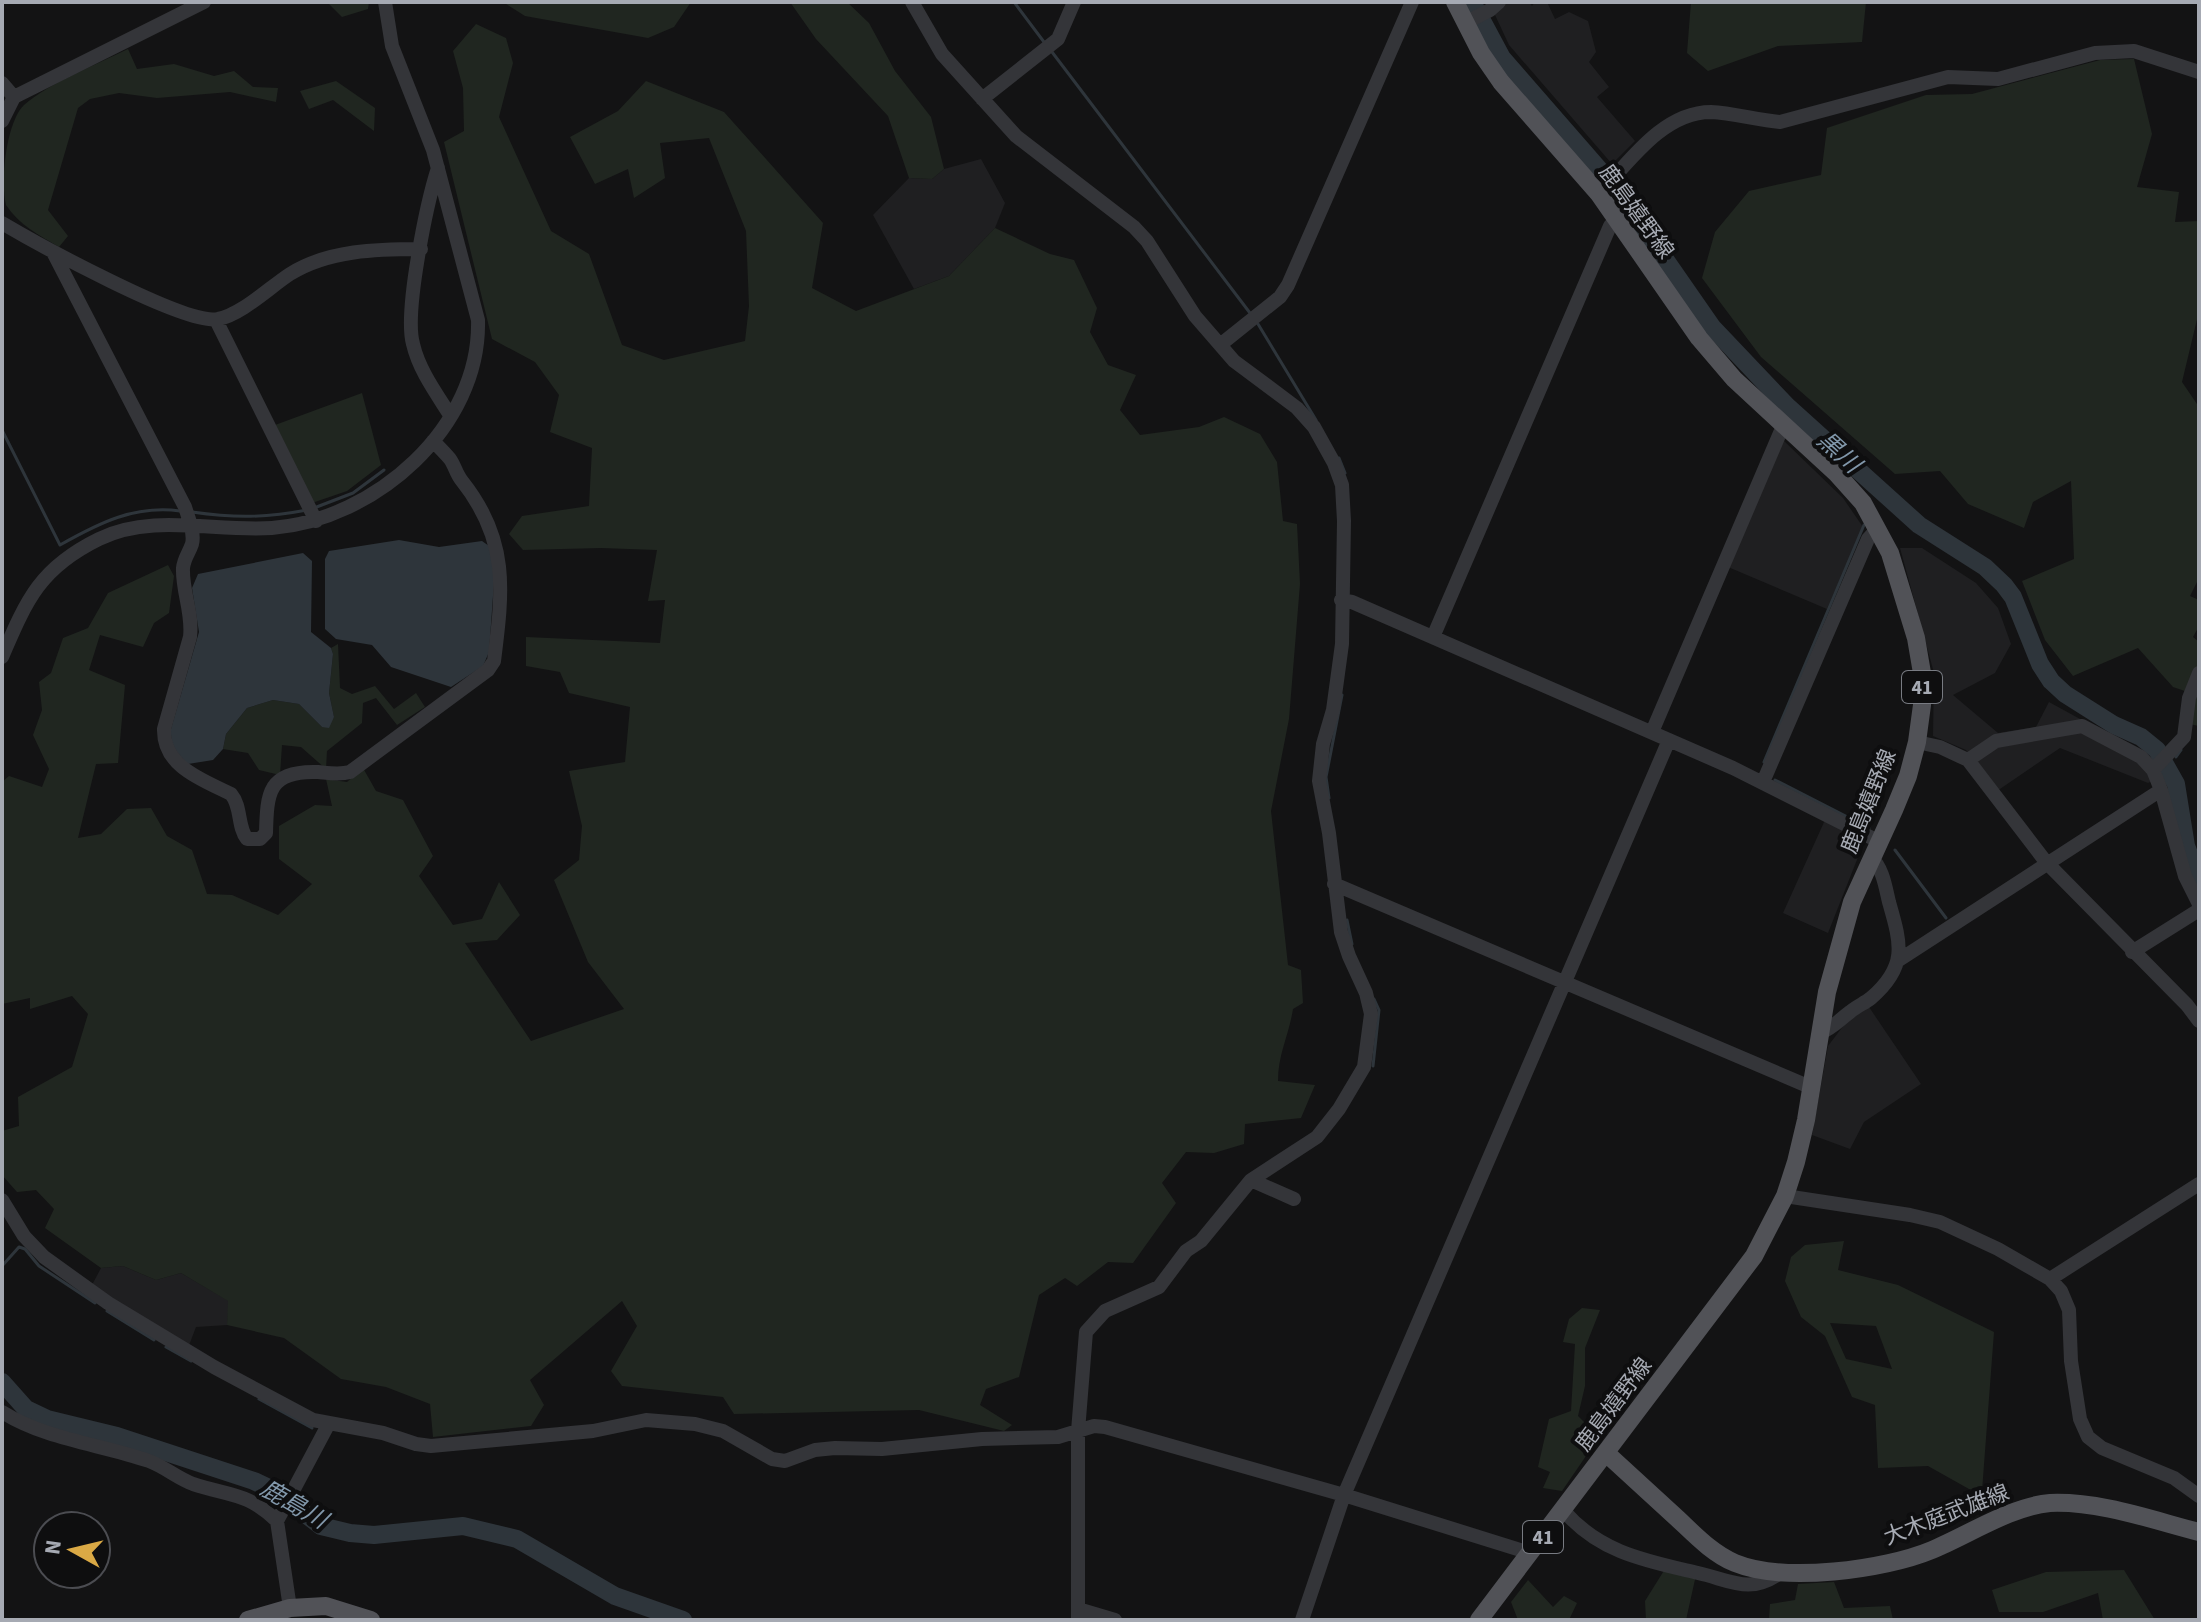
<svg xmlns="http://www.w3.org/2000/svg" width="2201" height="1622" font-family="'Source Sans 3','Noto Sans JP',sans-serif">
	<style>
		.built { fill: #1f1f21 }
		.green { fill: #202620; fill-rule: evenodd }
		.water { fill: #2e353b }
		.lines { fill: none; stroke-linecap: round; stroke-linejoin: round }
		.stream { stroke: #2e353b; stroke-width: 3 }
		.river { stroke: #2e353b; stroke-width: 18 }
		.minor { stroke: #343539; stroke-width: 14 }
		.major { stroke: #515257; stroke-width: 18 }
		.labels { text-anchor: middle; stroke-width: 8; stroke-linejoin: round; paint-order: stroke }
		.shield { fill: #0e0e0f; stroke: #787b82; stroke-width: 2 }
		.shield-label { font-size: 20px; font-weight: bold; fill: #a6aab3 }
		.street-label { font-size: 22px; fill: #a6aab3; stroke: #0e0e0f }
		.water-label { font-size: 24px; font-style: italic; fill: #8197aa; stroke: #0e0e0f }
	</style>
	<rect width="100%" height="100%" fill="#131314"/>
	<path class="built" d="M 1489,2 L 1529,2 L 1532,6 L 1535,2 L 1547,2 L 1555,19 L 1569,12 L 1588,21 L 1596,52 L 1589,62 L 1609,87 L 1597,97 L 1635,141 L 1612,164 L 1509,45 Z
		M 981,159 L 1005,203 L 995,228 L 949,276 L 914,289 L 873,215 L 909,178 L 932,179 L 944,169 Z
		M 1783,440 L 1843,498 L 1863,527 L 1827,609 L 1728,567 Z
		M 1900,548 L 1922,548 L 1976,583 L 1998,608 L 2011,644 L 1995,673 L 1953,695 L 1998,733 L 2036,727 L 2049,702 L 2144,754 L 2159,778 L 2148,783 L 2060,748 L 1997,791 L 1966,750 L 1933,736 L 1934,673 Z
		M 1825,820 L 1864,842 L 1828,933 L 1783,913 Z
		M 1869,1007 L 1921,1084 L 1864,1122 L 1850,1149 L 1812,1135 L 1828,1046 L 1847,1021 Z
		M 123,1266 L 156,1280 L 181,1273 L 229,1301 L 227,1325 L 196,1327 L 188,1348 L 92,1285 L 101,1268 Z"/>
	<path class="green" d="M 327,2 L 369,2 L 368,9 L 342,17 Z
		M 503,2 L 691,2 L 674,27 L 648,38 L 525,16 Z
		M 790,2 L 847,2 L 869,23 L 895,71 L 931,117 L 944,169 L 932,179 L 909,178 L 888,116 L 816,39 Z
		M 1691,2 L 1866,2 L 1862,42 L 1778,46 L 1708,71 L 1687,53 Z
		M 476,24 L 506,38 L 513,63 L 499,117 L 551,231 L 589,254 L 622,345 L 664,360 L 745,341 L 749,306 L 746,231 L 709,138 L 660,143 L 665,178 L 634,198 L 628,169 L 595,184 L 570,137 L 618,111 L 646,81 L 724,112 L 823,223 L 812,288 L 856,311 L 949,276 L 995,228 L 1050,254 L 1074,260 L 1097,308 L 1090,332 L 1108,365 L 1136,375 L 1120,410 L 1140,435 L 1199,427 L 1224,417 L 1260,434 L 1277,462 L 1283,521 L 1297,524 L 1300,584 L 1289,719 L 1271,811 L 1288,965 L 1301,970 L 1303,1003 L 1293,1009 C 1289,1035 1278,1054 1278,1081 L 1315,1085 L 1301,1118 L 1245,1124 L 1244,1144 L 1214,1153 L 1186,1152 L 1162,1183 L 1176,1203 L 1133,1263 L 1108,1262 L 1077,1286 L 1065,1278 L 1039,1295 L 1019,1377 L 986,1389 L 980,1405 L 1012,1425 L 1004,1431 L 919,1410 L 734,1414 L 723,1397 L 622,1386 L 611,1371 L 637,1326 L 622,1301 L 530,1380 L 544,1405 L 531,1426 L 433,1437 L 430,1404 L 386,1387 L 341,1379 L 284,1338 L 227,1325 L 228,1301 L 181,1273 L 156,1280 L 123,1266 L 101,1268 L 45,1228 L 54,1209 L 36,1190 L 17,1192 L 2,1175 L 2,1131 L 19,1126 L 18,1097 L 72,1067 L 88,1014 L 72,996 L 30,1009 L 30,998 L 2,1004 L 2,782 L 9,776 L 42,787 L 49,769 L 33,735 L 42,710 L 39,682 L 51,673 L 63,638 L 88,628 L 108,593 L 168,565 L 174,576 L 169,613 L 154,623 L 143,647 L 100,635 L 89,670 L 125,685 L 118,763 L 96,764 L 78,838 L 101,834 L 127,809 L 151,808 L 167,836 L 192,850 L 207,894 L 232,895 L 278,915 L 312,884 L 279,859 L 279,826 L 315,805 L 332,806 L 326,779 L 347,782 L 363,768 L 376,791 L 403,800 L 433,856 L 419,876 L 453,925 L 482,919 L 499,882 L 520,915 L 497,940 L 465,943 L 531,1041 L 624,1009 L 588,962 L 554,880 L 579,860 L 582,826 L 569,771 L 625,762 L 630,707 L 569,693 L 560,672 L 526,666 L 526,637 L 660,643 L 665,600 L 648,601 L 657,550 L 601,548 L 523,550 L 509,534 L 522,516 L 589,506 L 592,448 L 550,432 L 559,395 L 535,362 L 492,339 L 444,142 L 464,131 L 463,88 L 453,51 Z
		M 128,49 L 137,69 L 174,64 L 214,76 L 234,71 L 253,87 L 278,88 L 276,102 L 230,92 L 157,98 L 119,93 L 90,99 L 78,108 L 48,210 L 68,236 L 59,247 C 39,235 19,225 6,205 C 0,183 6,122 24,105 C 49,83 98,64 128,49 Z
		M 2134,59 L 2152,134 L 2137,187 L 2179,192 L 2175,222 L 2199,221 L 2199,311 L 2182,382 L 2199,407 L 2199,578 L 2190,596 L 2199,600 L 2199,626 L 2193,637 L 2199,642 L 2199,726 L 2184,723 L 2185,691 L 2173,687 L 2138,648 L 2073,676 L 2045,640 L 2022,581 L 2074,559 L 2071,481 L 2033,502 L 2024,528 L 1968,504 L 1940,471 L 1895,474 L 1761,357 L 1702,278 L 1715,232 L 1749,191 L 1821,175 L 1827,128 L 1926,95 L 1972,94 L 2100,60 Z
		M 336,81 L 375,108 L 374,131 L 333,100 L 309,109 L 300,91 Z
		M 362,393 L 381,465 L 347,491 L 312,503 L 275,425 Z
		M 338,644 L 340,688 L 352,694 L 375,686 L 394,709 L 416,693 L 425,707 L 397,725 L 376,698 L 363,703 L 362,723 L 327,751 L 326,769 L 301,747 L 282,745 L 280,775 L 259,770 L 248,753 L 223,749 L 226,734 L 247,708 L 273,700 L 299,704 L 322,727 L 334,717 L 329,693 L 333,654 L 331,648 Z
		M 1844,1241 L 1838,1270 L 1898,1285 L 1994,1332 L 1982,1491 L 1969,1489 L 1928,1466 L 1878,1468 L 1875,1405 L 1852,1397 L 1825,1336 L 1801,1317 L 1785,1281 L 1791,1257 L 1805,1245 ZM 1830,1323 L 1876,1326 L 1892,1369 L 1846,1359 Z
		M 1582,1308 L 1600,1310 L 1585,1348 L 1585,1386 L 1578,1416 L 1599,1437 L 1562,1491 L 1543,1488 L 1550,1472 L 1538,1467 L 1549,1419 L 1571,1411 L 1575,1344 L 1563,1342 L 1569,1319 Z
		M 1665,1569 L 1696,1575 L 1686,1620 L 1646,1620 L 1645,1601 Z
		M 2124,1570 L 2155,1620 L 2103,1620 L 2098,1593 L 2043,1612 L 1999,1612 L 1992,1590 L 2046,1572 Z
		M 1528,1580 L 1553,1607 L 1564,1596 L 1577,1603 L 1569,1620 L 1518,1620 L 1511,1602 Z
		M 1834,1582 L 1844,1608 L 1890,1606 L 1893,1620 L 1769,1620 L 1770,1604 L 1795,1600 L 1798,1584 Z"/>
	<path class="water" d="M 399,540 L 439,547 L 482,541 L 489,546 L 495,568 L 489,652 L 483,666 L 451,687 L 391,667 L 372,645 L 336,639 L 325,629 L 325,559 L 329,551 Z
		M 303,553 L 312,561 L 311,632 L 331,648 L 333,654 L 329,693 L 334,717 L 329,728 L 322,727 L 299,704 L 273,700 L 247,708 L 226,734 L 223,749 L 213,760 L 188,764 C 176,752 170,745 171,729 L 199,632 L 192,588 L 198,574 Z"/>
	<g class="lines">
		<path class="stream" d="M 1014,2 L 1044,42
			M 1052,52 L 1250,313
			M 1258,324 L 1316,420
			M 2,430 L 60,545 C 99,523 134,505 180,511
			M 1339,458 L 1345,473
			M 314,508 L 353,493 L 384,470
			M 192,512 C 234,518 265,518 307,510
			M 2176,757 L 2181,750
			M 1764,762 L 1864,525
			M 1775,780 L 1869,828
			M 1329,798 L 1326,777 L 1342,695
			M 1895,850 L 1946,918
			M 1347,920 L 1352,944
			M 1373,1066 L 1379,1010 L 1374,999
			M 2,1266 L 19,1247 L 25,1249 L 39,1266 L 95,1303
			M 107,1311 L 154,1340
			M 166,1347 L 191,1361
			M 259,1399 L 312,1428"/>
		<path class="river" d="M 1472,2 L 1502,58 L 1617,190 L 1712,327 L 1787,406 L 1919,525 L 1985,567 L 2004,585 L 2013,597 L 2040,664 L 2051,681 L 2065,694 L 2114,725 L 2141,737 L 2157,750 L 2176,784 L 2186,846 L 2199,879
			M 2,1382 L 26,1409 L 47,1419 L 117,1436 L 254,1481 L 275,1491 L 321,1526 L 350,1533 L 374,1535 L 463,1526 L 517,1539 L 615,1596 L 683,1620"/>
		<path class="minor" d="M 912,2 L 942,54 L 1016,136 L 1134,227 L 1147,241 L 1195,316 L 1234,361 L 1297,408 L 1314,427 L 1334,463 L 1342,485 L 1344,521 L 1342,644 L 1333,710 L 1323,744 L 1319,781 L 1329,833 L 1341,932 L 1349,956 L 1366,993 L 1371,1014 L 1364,1067 L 1339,1109 L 1317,1137 L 1251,1180 L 1201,1241 L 1186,1251 L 1159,1287 L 1105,1311 L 1086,1332 L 1078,1431 L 1078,1620
			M 1465,23 L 1490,10 L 1499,2
			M 2,83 L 14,97
			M 982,99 L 1058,39 L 1074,2
			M 2,121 L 14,97 L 204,2
			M 438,168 C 427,202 404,312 413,344 C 419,370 436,393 450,415
			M 1599,194 C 1629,162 1663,112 1711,112 C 1733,113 1757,120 1780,122 L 1948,77 L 1998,79 L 2095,53 L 2134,51 L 2199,72
			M 2,223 C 36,243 186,326 218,319 C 241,315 270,287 290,274 C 328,250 378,249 421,249
			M 53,252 L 185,507 C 188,517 195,533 192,544 C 189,553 184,558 183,568 C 182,591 193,613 190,637 L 164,729 C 163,767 203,780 231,794 C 242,807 237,826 247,839 L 260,839 L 266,833 C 267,793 268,770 318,772 C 329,773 339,775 350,772 L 488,670 L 494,661 C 503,590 509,540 462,481 C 456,474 455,466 450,459 C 445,453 439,447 433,441
			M 216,320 L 316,521
			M 1220,345 L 1280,297 L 1288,285 L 1412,2
			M 1341,600 L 1352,602 L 1733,768 L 1878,841
			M 1433,637 L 1610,226 L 1616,221
			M 2,657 C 27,599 40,568 99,539 C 152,513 214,532 272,528 C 375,520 481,427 478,320 L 433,150 L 392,46 L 385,2
			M 1652,732 L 1783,426
			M 1917,742 L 1940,747 L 1968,760 L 2046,862 L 2187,1005 L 2199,1021
			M 1968,760 L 1996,741 L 2082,726 L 2141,757 L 2153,770 L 2161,790 L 2185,876 L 2199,904
			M 2153,770 L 2184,737 L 2189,698 L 2199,673
			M 1763,782 L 1868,539 L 1878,528
			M 1334,884 L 1810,1087
			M 2132,952 L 2199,910
			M 1899,960 L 2161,790
			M 1820,1033 C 1833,1028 1839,1020 1850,1012 C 1857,1006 1865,1003 1871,998 C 1908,966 1901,944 1889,902 C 1885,885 1883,869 1871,857
			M 1251,1180 L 1294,1199
			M 1785,1196 L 1910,1215 L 1940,1222 L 1998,1249 L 2050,1279 L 2061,1291 L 2069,1310 L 2071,1361 L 2080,1419 L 2088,1437 L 2102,1448 L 2174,1478 L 2199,1496
			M 2,1200 L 24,1236 L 44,1257 L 108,1303 L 214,1367 L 313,1420 L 383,1433 L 416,1444 L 431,1446 L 593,1431 L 646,1420 L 695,1424 L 723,1431 L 772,1459 L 785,1461 L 815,1450 L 835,1448 L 882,1449 L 982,1439 L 1058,1437 L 1094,1426 L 1105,1427 L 1344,1495 L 1530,1553
			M 2050,1279 L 2199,1184
			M 2,1412 C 47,1440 100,1444 149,1461 C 165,1467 177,1478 193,1484 C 229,1496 247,1492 277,1521
			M 1564,1511 C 1600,1553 1647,1561 1698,1573 C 1730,1580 1750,1595 1780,1573
			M 290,1608 L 277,1521 L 328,1425
			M 1078,1609 L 1115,1620
			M 1302,1620 L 1344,1495 L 1669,740"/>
		<path class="major" d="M 1455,2 L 1481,53 L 1501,82 L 1599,194 L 1699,338 L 1734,379 L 1837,474 L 1863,503 L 1890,553 L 1916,638 L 1922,673 L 1922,705 L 1917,742 L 1908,776 L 1894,810 L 1852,902 L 1827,992 L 1806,1120 L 1796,1162 L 1785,1196 L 1754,1256 L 1479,1620
			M 1606,1453 C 1630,1475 1654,1497 1678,1519 C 1695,1535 1713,1554 1735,1563 C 1784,1583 1884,1570 1932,1550 C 1968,1535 2012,1506 2050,1503 C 2100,1501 2152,1520 2199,1532
			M 248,1620 L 290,1608 L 326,1606 L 371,1620"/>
	</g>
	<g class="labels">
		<g class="shield">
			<rect x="1902" y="671" width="40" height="32" rx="6"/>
			<rect x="1523" y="1521" width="40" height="32" rx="6"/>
		</g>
		<g class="shield-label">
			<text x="1922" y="694">41</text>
			<text x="1543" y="1544">41</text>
		</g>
		<g class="street-label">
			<text transform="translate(1637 211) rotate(54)" y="8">鹿島嬉野線</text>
			<text transform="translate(1868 801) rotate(-68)" y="8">鹿島嬉野線</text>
			<text transform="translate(1613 1404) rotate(-53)" y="8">鹿島嬉野線</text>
			<text transform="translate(1946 1514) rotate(-21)" y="8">大木庭武雄線</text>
		</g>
		<g class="water-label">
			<text transform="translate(1839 452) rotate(42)" y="8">黒川</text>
			<text transform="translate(294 1504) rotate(30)" y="8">鹿島川</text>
		</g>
	</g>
	<rect width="2201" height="1622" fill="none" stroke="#a6aab3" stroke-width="8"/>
	<g transform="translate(72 1550) rotate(278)"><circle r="38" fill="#0e0e0f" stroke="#4b4c51" stroke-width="2"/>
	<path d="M0-6L14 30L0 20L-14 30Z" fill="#daa945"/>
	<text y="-12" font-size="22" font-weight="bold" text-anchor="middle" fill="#a6aab3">N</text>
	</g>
</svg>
